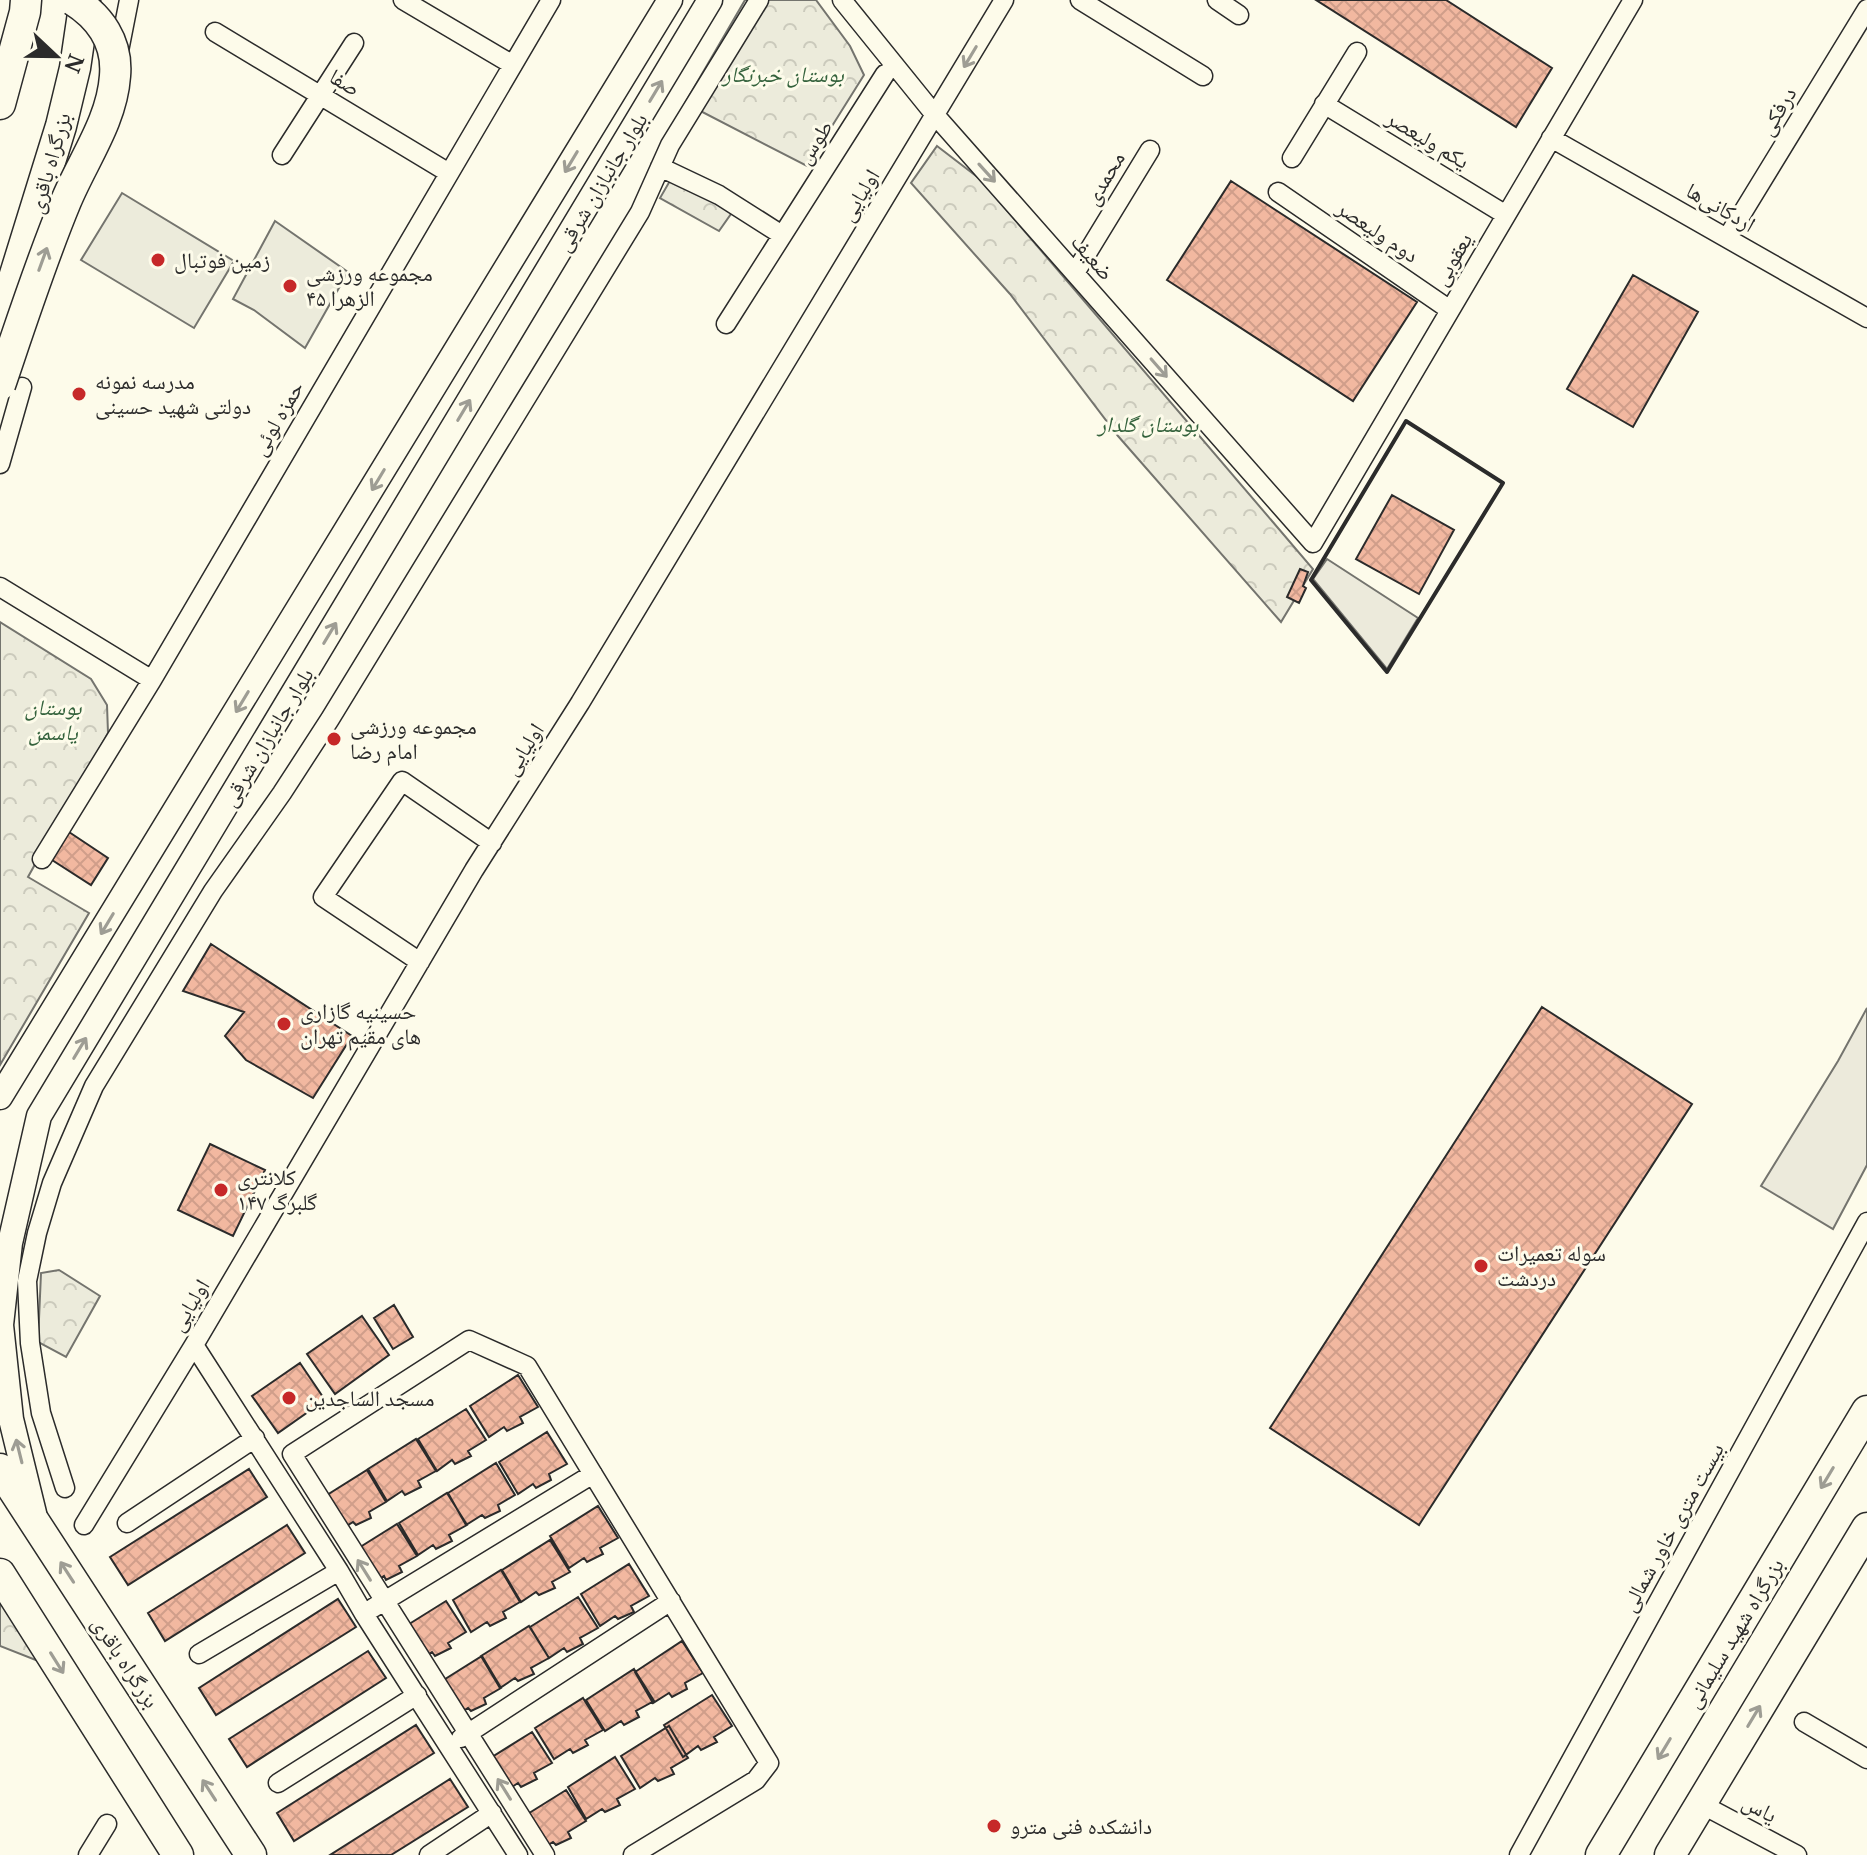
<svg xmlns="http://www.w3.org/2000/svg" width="1867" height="1855" viewBox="0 0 1867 1855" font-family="Georgia,'Noto Naskh Arabic',serif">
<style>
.park{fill:url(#park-crowns);stroke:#74746e;stroke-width:2}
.garden{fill:#ecebdb;stroke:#74746e;stroke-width:2}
.parking{fill:#eceadb;stroke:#74746e;stroke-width:2}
.building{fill:url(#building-cross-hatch);stroke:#2b2b2b;stroke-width:2}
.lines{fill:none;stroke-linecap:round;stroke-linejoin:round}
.minor-casing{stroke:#2b2b2b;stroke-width:21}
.secondary-casing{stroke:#2b2b2b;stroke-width:27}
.trunk-casing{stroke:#2b2b2b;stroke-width:33}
.minor{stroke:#fdfbea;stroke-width:18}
.secondary{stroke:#fdfbea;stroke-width:24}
.trunk{stroke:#fdfbea;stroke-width:30}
.trunk-bridge-casing{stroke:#2b2b2b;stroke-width:33;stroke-linecap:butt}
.trunk-bridge{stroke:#fdfbea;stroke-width:30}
.wall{stroke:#2b2b2b;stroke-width:4}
.oneway{stroke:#9e9d94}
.poi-dot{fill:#c62828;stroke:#fdfbea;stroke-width:3}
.labels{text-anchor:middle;stroke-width:6;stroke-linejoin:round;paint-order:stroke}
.park-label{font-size:22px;font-style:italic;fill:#34623c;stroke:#fdfbea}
.street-label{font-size:22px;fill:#2b2b2b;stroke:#fdfbea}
.poi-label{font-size:22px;fill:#2b2b2b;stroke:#fdfbea;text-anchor:start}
</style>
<defs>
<pattern id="park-crowns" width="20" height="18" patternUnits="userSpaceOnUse" patternTransform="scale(2)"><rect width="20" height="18" fill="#ecebdb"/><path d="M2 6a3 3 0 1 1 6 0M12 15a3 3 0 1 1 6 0" fill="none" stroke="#cbcabc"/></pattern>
<pattern id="building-cross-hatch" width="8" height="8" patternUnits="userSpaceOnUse" patternTransform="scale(2)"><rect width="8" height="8" fill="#f2b8a0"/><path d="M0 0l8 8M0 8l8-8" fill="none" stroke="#d09e8a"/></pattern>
</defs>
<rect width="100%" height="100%" fill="#fdfbea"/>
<path class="park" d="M745,0H816L850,46L864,75L807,166L685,103Z
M937,146L980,179L1313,569L1281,622L1118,436L1010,294L911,183Z
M671,179L733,211L719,231L660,198Z
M0,622L91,679L107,705L108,733L28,877L89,913L0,1065Z
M59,1270L100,1296L66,1357L38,1342L41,1273Z
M0,1596L51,1666L0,1646Z"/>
<path class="garden" d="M122,193L234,261L194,328L81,260Z
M275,221L348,272L305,348L254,310L233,299Z"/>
<path class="parking" d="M1327,559L1418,618L1387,669L1313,579Z
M1867,1008V1165L1833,1229L1761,1186L1838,1061Z"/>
<path class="building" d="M1316,0H1446L1552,68L1516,127Z
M1231,181L1417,302L1353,401L1167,280Z
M1633,275L1698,312L1633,427L1567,389Z
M1392,495L1454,530L1419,594L1356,559Z
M1300,569L1308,572L1303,586L1306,588L1299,603L1287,597Z
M69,832L108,858L91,885L52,860Z
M211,944L352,1036L313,1098L246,1060L225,1036L244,1012L183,991Z
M1542,1007L1692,1104L1419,1525L1270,1428Z
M210,1144L265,1170L233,1236L178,1210Z
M394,1305L413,1337L393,1349L374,1318Z
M362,1316L389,1355L335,1394L307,1354Z
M300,1363L325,1400L278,1433L252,1396Z
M518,1375L538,1407L520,1417L523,1423L507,1431L504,1427L489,1437L470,1406Z
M466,1409L486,1440L468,1451L471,1456L455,1464L452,1460L437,1471L418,1439Z
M547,1432L567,1464L549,1474L551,1480L536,1488L533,1484L518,1494L499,1462Z
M416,1439L436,1471L418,1481L421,1487L405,1495L402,1491L387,1501L368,1469Z
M496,1463L515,1495L498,1505L500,1511L485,1518L482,1515L466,1525L448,1493Z
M249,1469L267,1497L128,1585L110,1557Z
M367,1470L386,1502L369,1512L371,1518L356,1525L353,1522L337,1532L319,1500Z
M447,1493L467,1525L449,1535L452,1541L436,1549L433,1545L418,1555L399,1523Z
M598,1506L618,1538L600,1548L603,1554L587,1562L584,1558L569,1568L550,1536Z
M397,1524L417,1556L399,1566L402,1572L386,1580L384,1576L368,1586L349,1554Z
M287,1525L305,1553L165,1641L148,1613Z
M550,1540L570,1572L552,1582L555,1588L539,1595L536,1592L521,1602L502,1570Z
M629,1564L649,1596L631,1606L634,1612L618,1619L615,1616L600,1626L581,1594Z
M501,1570L520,1602L503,1612L506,1618L490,1626L487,1622L471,1632L453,1600Z
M578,1597L598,1628L580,1638L583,1644L567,1652L564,1648L549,1658L530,1627Z
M338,1599L356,1627L216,1715L199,1688Z
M446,1601L466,1632L448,1643L451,1648L435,1656L432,1652L417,1662L398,1631Z
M529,1626L549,1658L531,1668L534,1674L518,1681L515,1678L500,1688L481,1656Z
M682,1641L703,1673L685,1683L687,1689L672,1697L669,1693L653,1703L635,1672Z
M368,1651L386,1678L247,1767L229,1739Z
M482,1656L501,1688L484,1698L486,1704L471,1711L468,1708L452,1718L434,1686Z
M634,1669L654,1701L636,1711L639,1717L624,1725L621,1721L605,1731L586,1700Z
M712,1695L732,1726L714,1737L717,1742L701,1750L698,1746L683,1757L664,1725Z
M583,1698L603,1730L585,1740L588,1745L573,1753L570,1749L554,1759L535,1728Z
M416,1725L434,1753L294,1841L277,1813Z
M669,1726L688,1758L671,1768L674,1774L658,1781L655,1778L640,1788L621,1756Z
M532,1732L552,1763L534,1773L537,1779L521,1787L518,1783L503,1793L484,1762Z
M615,1757L635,1789L617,1799L620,1805L605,1812L602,1809L586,1819L568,1787Z
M450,1779L468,1807L391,1855H330Z
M566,1790L586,1821L568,1832L571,1838L556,1845L553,1842L537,1852L518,1820Z"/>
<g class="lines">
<g class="minor-casing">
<path id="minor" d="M403,0L513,65
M842,0L935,115L1313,543L1633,0
M1080,0L1203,76
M1217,0L1239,15
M215,32L449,173
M118,56L129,0
M1324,104L1506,215
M1551,138L1867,318
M282,155L354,43
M1292,158L1357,52
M660,167L719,195L782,235
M1278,192L1450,310
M1727,238L1867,9
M1075,273L1150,150
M726,324L885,74
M0,464L22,387
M0,587L152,680
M42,859L152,680L551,0
M420,962L323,897L402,781L492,843
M194,1345L339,1571L364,1614L518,1855
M65,1488L41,1413L30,1343L27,1281L37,1233L52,1183L94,1086L213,891L282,793L330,719L640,212L670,145L759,0
M127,1523L255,1438
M84,1525L194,1345L474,870L580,703L1004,0
M373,1608L593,1474
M199,1654L339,1571
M1804,1722L1867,1759
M461,1738L671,1601
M278,1783L417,1695
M1701,1804L1797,1855
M88,1855L107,1824
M429,1855L492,1813
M545,1855L292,1454L469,1340L527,1366L769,1763L756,1780L633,1855
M1519,1855L1867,1222"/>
</g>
<g class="secondary-casing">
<path id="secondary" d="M0,1097L670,0
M34,1513L11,1419L1,1325L10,1243L39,1116L710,0"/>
</g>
<g class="trunk-casing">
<path id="trunk" d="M0,104L25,12L26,0
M0,323L61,126L75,68L85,0
M0,1469L251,1855
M0,1574L178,1855
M1601,1855L1867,1411
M1670,1855L1867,1528"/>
</g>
<use href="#minor" class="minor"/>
<use href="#secondary" class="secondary"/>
<use href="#trunk" class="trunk"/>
<g class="trunk-bridge-casing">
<path id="trunk-bridge" d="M0,385C21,323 41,261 66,201C83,160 112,121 115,76C118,42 100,17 73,0"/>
</g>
<use href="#trunk-bridge" class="trunk-bridge"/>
<path class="wall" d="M1406,421L1503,483L1387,672L1311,580Z"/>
</g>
<defs><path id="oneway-shaft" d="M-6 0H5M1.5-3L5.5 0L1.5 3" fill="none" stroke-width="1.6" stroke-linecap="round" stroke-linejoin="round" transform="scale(2)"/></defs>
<g class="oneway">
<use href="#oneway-shaft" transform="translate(970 57) rotate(121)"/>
<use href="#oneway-shaft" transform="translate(656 91) rotate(-59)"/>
<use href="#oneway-shaft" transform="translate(571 162) rotate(121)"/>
<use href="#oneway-shaft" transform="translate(987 173) rotate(48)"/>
<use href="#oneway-shaft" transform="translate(43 259) rotate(-70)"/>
<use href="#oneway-shaft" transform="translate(1159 368) rotate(49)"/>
<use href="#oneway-shaft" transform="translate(464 410) rotate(-59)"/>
<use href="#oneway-shaft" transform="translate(378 480) rotate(121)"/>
<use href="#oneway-shaft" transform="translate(330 633) rotate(-59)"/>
<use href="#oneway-shaft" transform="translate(242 702) rotate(121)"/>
<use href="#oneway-shaft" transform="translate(107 924) rotate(121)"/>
<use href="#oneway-shaft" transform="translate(80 1048) rotate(-59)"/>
<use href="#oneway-shaft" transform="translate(19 1451) rotate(-104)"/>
<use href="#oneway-shaft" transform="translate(1827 1478) rotate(121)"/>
<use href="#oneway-shaft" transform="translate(364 1570) rotate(-122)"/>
<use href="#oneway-shaft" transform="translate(67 1572) rotate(-123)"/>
<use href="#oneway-shaft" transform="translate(57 1663) rotate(58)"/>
<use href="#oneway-shaft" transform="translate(1754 1716) rotate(-59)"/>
<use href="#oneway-shaft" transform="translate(1664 1749) rotate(121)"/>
<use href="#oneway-shaft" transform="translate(504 1789) rotate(-122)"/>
<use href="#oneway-shaft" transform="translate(209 1790) rotate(-123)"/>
</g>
<g class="poi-dot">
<circle cx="158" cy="260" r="8"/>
<circle cx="290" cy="286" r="8"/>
<circle cx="79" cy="394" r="8"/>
<circle cx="334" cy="739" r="8"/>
<circle cx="284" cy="1024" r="8"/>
<circle cx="221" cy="1190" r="8"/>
<circle cx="1481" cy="1266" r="8"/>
<circle cx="289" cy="1398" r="8"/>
<circle cx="994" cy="1826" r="8"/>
</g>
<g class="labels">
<g class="park-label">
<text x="783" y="82">بوستان خبرنگار</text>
<text x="1148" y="432">بوستان گلدار</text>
<text x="53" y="715">بوستان<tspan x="53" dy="25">یاسمن</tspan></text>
</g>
<g class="street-label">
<text transform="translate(345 82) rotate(31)" y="8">صفا</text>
<text transform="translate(1777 111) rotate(-59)" y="8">درفکی</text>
<text transform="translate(1428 139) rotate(31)" y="8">یکم ولیعصر</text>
<text transform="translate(814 142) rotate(-57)" y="8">طوس</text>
<text transform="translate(49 163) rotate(-74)" y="8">بزرگراه باقری</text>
<text transform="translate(1104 178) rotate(-59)" y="8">محمدی</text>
<text transform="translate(601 182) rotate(-59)" y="8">بلوار جانبازان شرقی</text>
<text transform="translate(859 195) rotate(-59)" y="8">اولیایی</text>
<text transform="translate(1721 207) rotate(30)" y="8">اردکانی‌ها</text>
<text transform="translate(1378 231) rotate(34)" y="8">دوم ولیعصر</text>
<text transform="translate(1093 257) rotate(49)" y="8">ضعیف</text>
<text transform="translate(1452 259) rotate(-60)" y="8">یعقوبی</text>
<text transform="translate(277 418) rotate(-60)" y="8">حمزه لوئی</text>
<text transform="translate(267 737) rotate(-59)" y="8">بلوار جانبازان شرقی</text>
<text transform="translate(523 749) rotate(-58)" y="8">اولیایی</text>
<text transform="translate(189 1305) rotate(-59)" y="8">اولیایی</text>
<text transform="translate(1672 1527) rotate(-61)" y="8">بیست متری خاور شمالی</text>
<text transform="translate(1734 1633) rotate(-59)" y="8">بزرگراه شهید سلیمانی</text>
<text transform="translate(126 1662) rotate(57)" y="8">بزرگراه باقری</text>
<text transform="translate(1760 1808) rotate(28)" y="8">یاس</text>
</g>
<g class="poi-label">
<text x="174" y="268">زمین فوتبال</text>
<text x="306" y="281">مجموعه ورزشی<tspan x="306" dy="25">الزهرا ۴۵</tspan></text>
<text x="95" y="389">مدرسه نمونه<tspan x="95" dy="25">دولتی شهید حسینی</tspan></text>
<text x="350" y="734">مجموعه ورزشی<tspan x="350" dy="25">امام رضا</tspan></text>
<text x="300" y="1019">حسینیه گازاری<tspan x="300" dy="25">های مقیم تهران</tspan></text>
<text x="237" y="1185">کلانتری<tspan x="237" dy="25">۱۴۷ گلبرگ</tspan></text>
<text x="1497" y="1261">سوله تعمیرات<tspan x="1497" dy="25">دردشت</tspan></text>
<text x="305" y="1406">مسجد الساجدین</text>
<text x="1010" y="1834">دانشکده فنی مترو</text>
</g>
</g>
<g transform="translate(56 56) rotate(112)" stroke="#fdfbea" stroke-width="6" paint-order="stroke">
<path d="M0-6L14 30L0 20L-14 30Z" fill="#2b2b2b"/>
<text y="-12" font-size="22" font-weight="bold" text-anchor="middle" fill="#2b2b2b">N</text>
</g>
</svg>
